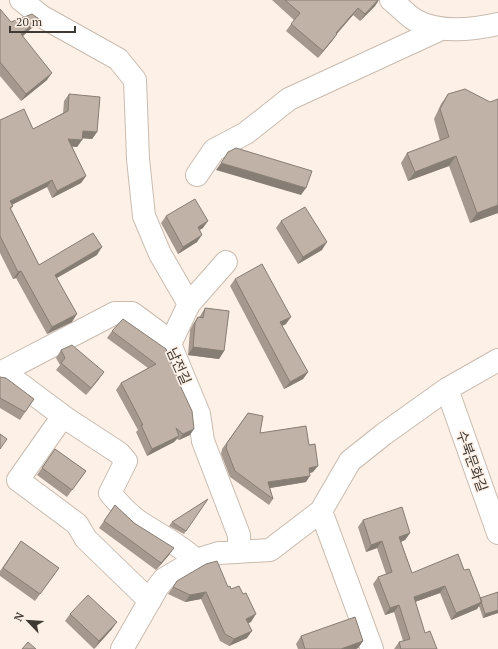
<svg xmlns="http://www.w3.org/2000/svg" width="498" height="649" viewBox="0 0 498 649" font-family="'PT Serif','Noto Sans KR',serif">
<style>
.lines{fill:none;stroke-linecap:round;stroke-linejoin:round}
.minor-casing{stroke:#c9bbaf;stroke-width:24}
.minor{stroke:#fff;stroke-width:22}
.wall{fill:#a5998f}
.shaded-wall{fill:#867d74}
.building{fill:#c0b2a6;stroke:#867d74}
.labels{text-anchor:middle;stroke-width:3.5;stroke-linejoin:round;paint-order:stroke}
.street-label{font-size:14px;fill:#403a35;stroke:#fdf1e7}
</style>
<rect width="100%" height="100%" fill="#fdf1e7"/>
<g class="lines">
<g class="minor-casing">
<path id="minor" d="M21,0L41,16L118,59L135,80L138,159L144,216L160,254L189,304
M391,0C399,6 407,15 415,20C440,34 472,30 498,24
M197,175L214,150L246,133L289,99L441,29
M170,344L189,304L226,262
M4,372L67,419L119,453L126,461L110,493C119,504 129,515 141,523C161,536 179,544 196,560
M0,373L115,313H132L162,335L170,344L199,414L203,441L239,535V552
M447,389L498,533
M63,416L18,480L77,524L86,539L150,601
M321,511L372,649
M122,649L157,588L164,579L196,560L219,553L270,550L321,511L350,461L384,434L447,389L498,360"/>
</g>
<use href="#minor" class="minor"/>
</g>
<path class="wall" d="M272,0H379L375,6L360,21L353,15L337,34L332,41L318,58L286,31L294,20Z
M0,9L11,22L34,26L23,36L47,80L21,101L0,76Z
M69,94L97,132L92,139L82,138V140L77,147L72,146L86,176L81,183L52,198L47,187L12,205L13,206L11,209L39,265L97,255L56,278L72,322L47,334L16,278L13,279L0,253V120L33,129L63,113L64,101Z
M448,94L498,213L470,223L449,166L408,181L401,163L407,153L440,141L434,119L441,104Z
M166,216L203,228L199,230L197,242L178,254L161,223Z
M281,221L322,250L298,264L276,228Z
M235,279L286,324L282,326L308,372L303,379L284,389L230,286Z
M205,308L224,351L219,359L188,355L190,330L193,324L198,317H199L200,316Z
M112,331L179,381L178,382L190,435L179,440L177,439L174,442L147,456L136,432L138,430L116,390L121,383L148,368L107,338Z
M61,350L99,379L86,395L56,370L60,365L56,358Z
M0,377L34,399L20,420L0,408Z
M248,413L260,433L313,472L310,473L306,482L270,488L273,499L269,505L230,477L221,454L222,449Z
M55,449L86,471L67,497L37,475Z
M115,505L169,555L156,570L99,528Z
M363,520L410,533L405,540L401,542L412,573L464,570L480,598L498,613L483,618L479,606L477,609L451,620L440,593L415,602L425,633L437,649H394L399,642L403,641L394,612L385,615L373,584L378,577L386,574L377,548L366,552L358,527Z
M172,522L186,531L184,534L169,526Z
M21,541L59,568L35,601L0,576V571Z
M177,581L228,587L251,622L248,623L247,638L229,646L220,641L201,599L185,602L168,594Z
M70,614L112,629L94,649L65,621Z
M301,636L363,641L358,648L356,649H298L296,644Z"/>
<path class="shaded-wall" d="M379,0L375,6L360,21L365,14Z
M358,8L353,15L331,40L336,33Z
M39,19L34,26L16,42L21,34Z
M337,34L332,41L318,58L323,51Z
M52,73L47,80L21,101L26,94Z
M83,131L97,132L92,139L78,138Z
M68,139L82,140L77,147L63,146Z
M456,156L449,166L408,181L415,172Z
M221,163L306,188L301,195L216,170Z
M86,176L81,183L52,198L57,191Z
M52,180L47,187L5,208L10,201Z
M498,205V213L470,223L477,213Z
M208,221L203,228L193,234L198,227Z
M202,235L197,242L178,254L183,247Z
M327,242L322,250L298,264L303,257Z
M102,247L97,255L50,282L55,275Z
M21,271L16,278L13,279L18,272Z
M77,314L72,322L47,334L52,327Z
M291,317L286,324L275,329L280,322Z
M193,347L224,351L219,359L188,355Z
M104,372L99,379L86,395L91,388Z
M308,372L303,379L284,389L290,382Z
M194,429L190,435L179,440L183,434Z
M179,436L174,442L147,456L152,449Z
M318,466L313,472L304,474L309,468Z
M310,476L306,482L264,489L268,482Z
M410,533L405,540L394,544L399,537Z
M382,541L377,548L366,552L371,545Z
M174,548L169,555L156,570L161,563Z
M445,586L440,593L409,604L414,597Z
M206,592L201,599L185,602L190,595Z
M482,602L477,609L451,620L456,613Z
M399,605L394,612L385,615L390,608Z
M498,610V613L483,618L485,614Z
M256,614L251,622L241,626L246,619Z
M117,622L112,629L94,649L99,641Z
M252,631L247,638L229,646L234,639Z
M363,641L358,648L356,649H341Z"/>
<path class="building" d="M285,0H378L365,14L358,8L336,33L337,34L323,51L291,24L300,13Z
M0,9L11,22L32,14L39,19L21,34L52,73L26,94L0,62Z
M465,89L490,102L498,99V205L477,213L456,156L415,172L407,153L449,137L440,109L448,94Z
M69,94L100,97L97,132L83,131L82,140L68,139L86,176L57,191L52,180L10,201L13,206L10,208L39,265L93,233L102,247L55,275L77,314L52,327L21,271L18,272L0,236V120L24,109L33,129L68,111Z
M236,148L312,171L306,188L221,163L228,152Z
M195,199L208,221L198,227L202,235L183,247L166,216Z
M305,207L327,242L303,257L281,221Z
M262,264L291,317L280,322L308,372L290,382L235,279Z
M205,308L229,311L224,351L193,347L195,323L198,317L203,318Z
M123,319L166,349L179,381L177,379L192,411L194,429L183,434L176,428L179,436L152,449L141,425H143L121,383L156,364L112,331Z
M72,345L104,372L91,388L61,363L65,358L61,350Z
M0,377L6,378L34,399L25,412L0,398Z
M248,413L263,416L260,433L306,426L309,445L315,444L318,466L309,468L310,476L268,482L273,499L235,471L226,448L227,443Z
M0,434L7,439L0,449Z
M55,449L86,471L72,490L42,468Z
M208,499L186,531L172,522Z
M115,505L134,523L174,548L161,563L104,521Z
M402,507L410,533L399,537L412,573L458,554L464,570L469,569L482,602L456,613L445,586L414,597L425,633L430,631L437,649H401L399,642L410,639L399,605L390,608L378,577L392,572L382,541L371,545L363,520Z
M21,541L59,568L40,594L3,568Z
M217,561L228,587L230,586L231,589L239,586L243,594L246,593L256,614L246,619L252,631L234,639L225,634L206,592L190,595L173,587L177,581L206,564Z
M498,592V610L485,614L480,598Z
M88,595L117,622L99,641L70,614Z
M355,617L363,641L341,649H305L301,636Z
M28,642L36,649H22Z"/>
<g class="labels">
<g class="street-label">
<text transform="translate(179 366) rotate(66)" y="5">남전길</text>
<text transform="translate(472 461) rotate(70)" y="5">수북문화길</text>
</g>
</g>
<g transform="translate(28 621) rotate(295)" stroke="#fdf1e7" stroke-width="3" paint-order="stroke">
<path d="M0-3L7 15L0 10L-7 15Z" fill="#403a35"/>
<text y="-6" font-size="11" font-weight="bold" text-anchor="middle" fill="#403a35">N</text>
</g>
<path d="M10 26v6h65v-6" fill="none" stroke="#403a35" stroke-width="2"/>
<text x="16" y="26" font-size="12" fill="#403a35" stroke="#fdf1e7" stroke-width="3" paint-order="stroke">20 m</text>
</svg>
